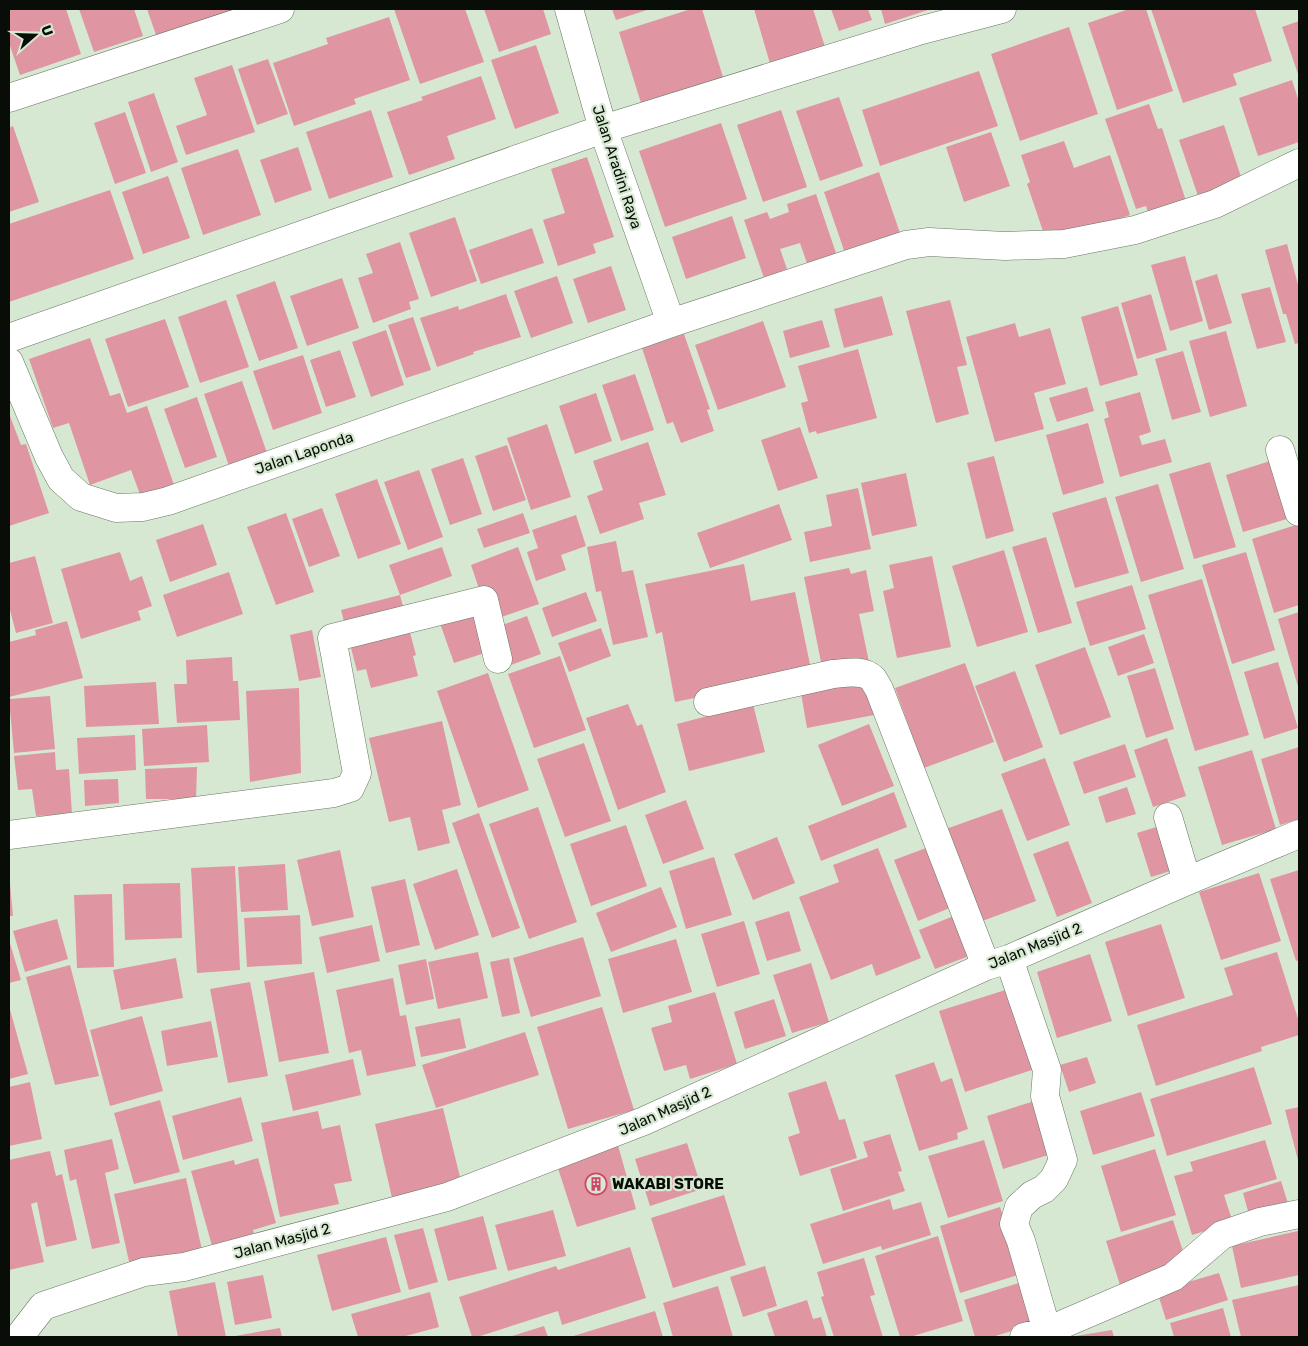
<svg xmlns="http://www.w3.org/2000/svg" width="1308" height="1346" viewBox="0 0 1308 1346" font-family="Rubik,sans-serif">
<style>
.building{fill:#e095a2}
.lines{fill:none;stroke-linecap:round;stroke-linejoin:round}
.minor-casing{stroke:#687763;stroke-width:29}
.minor{stroke:#fff;stroke-width:28}
.labels{text-anchor:middle;stroke-width:4.5;stroke-linejoin:round;paint-order:stroke}
.street-label{font-size:15px;fill:#080e07;stroke:#d7e8d2}
.poi-label{font-size:15px;font-weight:bold;fill:#080e07;stroke:#d7e8d2;text-anchor:start}
</style>
<rect width="100%" height="100%" fill="#d7e8d2"/>
<path class="building" d="M9,9H66L81,54L20,75L9,43Z
M79,9H134L143,36L94,52Z
M147,9H237L157,38Z
M394,9H465L484,62L420,84Z
M484,9H543L551,34L499,52Z
M612,9H650L616,20Z
M691,9H702L723,77L641,103L619,32Z
M754,9H813L826,50L771,67Z
M831,9H868L872,20L839,31Z
M881,9H931L885,24Z
M1129,9H1146L1173,91L1117,110L1088,23Z
M1151,9H1210L1211,10L1214,9H1255L1272,61L1233,74L1237,85L1183,103Z
M389,17L410,80L354,99L356,104L294,126L273,63L328,44L326,38Z
M1299,21V77L1282,27Z
M1069,27L1098,114L1020,141L991,54Z
M536,45L559,113L515,129L491,60Z
M268,59L288,114L257,125L238,69Z
M232,65L255,132L186,155L176,126L207,115L194,78Z
M979,71L998,126L880,166L862,110Z
M481,76L496,119L447,136L455,159L409,175L387,112L423,100L421,97Z
M1292,80L1299,102V142L1258,156L1239,98Z
M154,93L178,162L151,172L128,102Z
M839,97L863,166L820,181L796,111Z
M1149,104L1158,129L1162,128L1189,210L1151,223L1146,206L1136,209L1105,119Z
M371,110L393,177L329,199L306,132Z
M781,110L807,187L763,202L737,125Z
M125,112L146,173L115,184L94,123Z
M721,123L747,199L665,227L639,151Z
M1224,125L1243,183L1199,199L1179,140Z
M13,126L39,202L9,212V128Z
M991,132L1010,186L964,202L946,147Z
M1064,141L1074,168L1110,155L1130,215L1047,243L1027,184L1030,182L1021,155Z
M298,147L312,190L275,203L260,160Z
M238,149L261,215L203,235L181,168Z
M587,157L614,237L593,244L596,253L558,266L543,220L565,213L551,169Z
M879,172L900,233L876,241L847,259L824,192Z
M168,176L190,238L143,254L122,192Z
M110,190L134,259L9,302V224Z
M816,194L838,259L809,269L800,243L780,249L787,269L764,278L744,220L767,212L770,219L789,212L787,204Z
M732,216L746,258L686,279L672,237Z
M455,217L477,281L431,297L409,233Z
M532,228L544,263L481,284L469,250Z
M400,242L419,299L409,302L411,309L373,323L358,278L373,273L366,254Z
M1287,244L1299,288V343L1295,344L1286,314H1283L1265,250Z
M1185,256L1203,321L1170,331L1151,265Z
M611,266L626,310L588,323L573,279Z
M1217,274L1232,323L1209,330L1195,281Z
M557,276L573,323L531,338L514,291Z
M342,278L359,328L307,346L290,296Z
M275,281L298,348L259,361L236,295Z
M1270,287L1286,342L1257,349L1241,294Z
M506,294L521,337L473,352L474,354L437,367L420,318L458,306L459,310Z
M1151,294L1167,350L1137,359L1121,303Z
M882,296L893,335L844,348L834,309Z
M226,300L249,367L200,383L178,317Z
M950,300L967,365L957,367L969,414L936,423L906,311Z
M1118,306L1138,375L1100,386L1081,317Z
M413,317L431,370L406,378L388,325Z
M165,319L189,387L128,407L105,339Z
M822,320L830,347L790,358L783,331Z
M763,321L786,387L718,410L695,345Z
M1015,323L1019,337L1050,328L1066,384L1034,393L1044,429L995,442L966,337Z
M386,330L404,385L371,397L352,342Z
M1226,331L1247,406L1210,417L1189,341Z
M684,334L710,409L707,410L714,431L681,443L673,422L667,424L642,348Z
M90,338L110,396L120,393L127,413L147,406L174,485L141,497L131,470L90,485L69,423L53,428L29,359Z
M858,349L877,418L817,434L816,431L809,433L801,403L808,401L798,366Z
M340,350L356,397L326,407L310,360Z
M1183,351L1201,412L1172,420L1155,359Z
M303,355L322,413L273,430L253,371Z
M635,374L654,430L621,441L602,385Z
M242,381L267,453L229,466L204,394Z
M1087,387L1094,411L1057,422L1049,398Z
M1140,392L1151,432L1139,436L1142,445L1165,439L1172,462L1120,477L1104,419L1109,417L1105,402Z
M596,393L612,441L575,454L559,406Z
M197,397L217,457L185,468L164,409Z
M9,416H10L21,445L26,444L49,513L9,526Z
M1088,423L1104,483L1063,495L1046,435Z
M547,424L571,497L531,510L507,438Z
M800,427L818,478L778,491L761,440Z
M648,442L666,495L639,503L644,519L600,534L587,496L603,490L593,461Z
M507,445L526,500L493,511L475,456Z
M994,456L1014,531L986,539L967,463Z
M463,458L482,514L450,525L431,469Z
M1270,461L1287,519L1243,532L1226,475Z
M1210,462L1236,547L1194,559L1169,474Z
M419,470L443,537L408,550L384,482Z
M906,473L917,526L872,536L861,483Z
M377,479L401,544L358,559L335,494Z
M1158,484L1184,569L1141,582L1115,497Z
M858,488L871,549L810,562L804,532L832,526L826,495Z
M1106,497L1129,573L1075,588L1052,513Z
M779,504L792,540L710,568L697,533Z
M322,508L340,556L309,567L292,519Z
M286,513L314,592L276,605L247,527Z
M523,513L530,533L484,548L477,529Z
M576,515L586,546L561,555L566,570L536,581L527,552L538,548L532,530Z
M203,524L217,565L170,582L156,540Z
M1299,524V605L1274,613L1252,539Z
M1046,537L1072,623L1038,633L1012,547Z
M616,541L622,572L633,570L648,637L613,645L601,591L596,592L587,547Z
M442,547L452,576L400,595L389,565Z
M518,547L539,604L490,621L471,565Z
M1004,550L1028,632L977,647L952,566Z
M120,552L130,581L142,576L152,606L138,611L141,620L81,639L61,569Z
M1246,552L1275,650L1232,664L1202,565Z
M35,556L53,623L16,633L9,606V563Z
M932,556L951,647L897,658L883,591L894,588L889,565Z
M744,564L751,601L795,592L812,674L675,702L662,632L656,634L645,584Z
M849,568L851,574L866,570L874,611L859,614L869,662L823,672L804,577Z
M229,572L243,614L177,637L163,595Z
M1202,579L1249,735L1195,751L1148,595Z
M1132,585L1146,629L1090,646L1076,602Z
M586,592L597,621L552,637L542,608Z
M400,595L416,655L413,656L418,676L371,688L366,669L357,671L341,610Z
M469,600L488,652L454,663L436,612Z
M1299,612V690L1278,619Z
M527,616L541,654L505,667L492,629Z
M67,621L83,678L9,697V642L36,635L35,630Z
M601,628L611,656L569,672L558,643Z
M312,630L321,677L299,681L290,635Z
M1144,634L1154,663L1118,676L1108,647Z
M1085,647L1111,717L1060,735L1035,665Z
M560,656L586,730L534,748L508,674Z
M232,657L233,681H238L240,720L177,723L174,684H187L186,660Z
M1278,662L1298,728L1264,739L1244,672Z
M965,663L994,742L924,768L895,688Z
M1155,668L1174,729L1146,738L1127,676Z
M1015,671L1043,747L1004,762L975,686Z
M488,673L529,790L478,808L437,691Z
M868,680L874,715L807,728L801,693Z
M156,682L159,724L86,727L84,686Z
M299,688L301,773L250,782L246,691Z
M50,696L55,749L14,753L9,699Z
M628,704L637,726L642,724L666,792L618,810L586,718Z
M753,704L765,752L689,771L677,724Z
M442,721L461,805L442,810L450,843L418,851L410,817L389,822L369,738Z
M869,724L894,786L842,806L818,745Z
M207,725L209,762L144,766L142,729Z
M135,735L136,770L79,774L77,738Z
M1167,738L1186,796L1153,807L1134,750Z
M584,743L611,821L565,837L537,759Z
M1125,744L1136,777L1084,794L1073,762Z
M1299,747V819L1280,825L1261,759Z
M1252,750L1276,829L1222,845L1198,767Z
M55,752L56,770L69,769L72,814L36,816L32,789L18,790L14,756Z
M1045,758L1070,825L1027,841L1001,774Z
M197,767L196,799H146L145,769Z
M118,779L119,803L85,806L84,780Z
M1127,787L1136,814L1106,823L1098,797Z
M894,792L907,827L821,861L808,826Z
M686,800L704,849L663,864L645,815Z
M538,807L577,922L529,939L489,824Z
M1002,809L1036,901L977,923L943,830Z
M479,813L520,928L492,938L452,823Z
M626,825L647,886L591,906L570,844Z
M1163,825L1177,869L1151,877L1137,833Z
M777,837L795,883L753,900L734,854Z
M1068,841L1092,903L1057,917L1033,854Z
M934,845L957,905L918,921L894,860Z
M878,848L921,958L876,976L872,964L831,980L799,897L839,882L833,865Z
M340,850L354,917L312,926L297,860Z
M714,857L732,915L686,929L669,871Z
M285,864L288,910L241,912L238,867Z
M235,866L240,970L197,973L191,868Z
M457,869L479,935L435,950L413,884Z
M1299,870V960L1296,961L1270,879Z
M1259,873L1281,941L1221,960L1199,892Z
M405,879L420,945L386,953L371,887Z
M180,883L182,938L125,940L123,884Z
M10,884L13,916H9V885Z
M661,887L677,927L611,952L596,913Z
M112,894L114,967L77,968L74,895Z
M789,911L801,951L767,961L755,922Z
M961,913L977,953L935,969L919,930Z
M300,915L302,964L247,967L244,918Z
M57,919L68,959L25,972L13,931Z
M744,921L760,974L717,987L701,934Z
M1161,924L1185,998L1128,1016L1105,942Z
M372,925L380,961L327,973L319,937Z
M583,937L601,996L531,1017L513,958Z
M676,939L692,992L623,1013L608,959Z
M9,940L21,980L9,983Z
M478,952L488,998L438,1009L428,962Z
M1277,952L1299,1022V1035L1261,1047L1262,1051L1156,1086L1137,1025L1233,995L1224,968Z
M1090,954L1112,1021L1057,1038L1037,972Z
M176,958L183,998L121,1010L113,970Z
M509,958L520,1013L502,1017L490,962Z
M426,959L434,999L406,1005L398,965Z
M811,963L829,1022L792,1033L773,975Z
M70,965L99,1076L55,1085L26,977Z
M314,972L329,1053L279,1062L264,981Z
M393,978L400,1016L406,1015L416,1066L367,1076L361,1050L349,1053L336,990Z
M250,982L268,1076L228,1083L210,989Z
M1015,987L1041,1067L965,1092L939,1011Z
M715,992L737,1064L690,1079L686,1065L664,1071L651,1028L672,1022L668,1006Z
M774,999L786,1036L745,1049L734,1012Z
M9,1006L28,1074L9,1079Z
M602,1007L634,1110L568,1129L537,1027Z
M142,1016L163,1091L110,1106L90,1030Z
M460,1018L466,1048L421,1057L415,1027Z
M211,1021L218,1057L167,1066L161,1031Z
M525,1032L539,1075L436,1108L422,1065Z
M1087,1057L1096,1083L1069,1092L1060,1065Z
M353,1059L361,1095L293,1111L285,1075Z
M934,1062L941,1082L952,1078L968,1129L957,1133L958,1139L919,1151L895,1075Z
M1254,1067L1272,1124L1167,1156L1150,1099Z
M826,1081L839,1120L845,1119L857,1158L800,1176L788,1137L800,1133L788,1093Z
M30,1082L42,1139L9,1146V1087Z
M1141,1092L1155,1136L1093,1155L1080,1111Z
M241,1097L253,1141L183,1160L172,1116Z
M1041,1099L1058,1152L1003,1169L987,1116Z
M160,1100L180,1172L134,1184L114,1113Z
M1299,1107V1164L1285,1110Z
M443,1108L462,1185L393,1202L375,1124Z
M318,1111L322,1129L340,1125L352,1181L334,1184L339,1204L280,1217L261,1123Z
M890,1134L902,1171L898,1172L905,1191L843,1211L830,1169L868,1157L863,1142Z
M615,1135L636,1209L577,1227L555,1159Z
M112,1139L119,1169L105,1173L120,1243L92,1249L76,1179L70,1181L64,1150Z
M984,1140L1003,1201L948,1218L928,1156Z
M1265,1140L1277,1179L1224,1195L1233,1223L1192,1235L1174,1176L1193,1171L1190,1162Z
M687,1143L702,1189L650,1206L635,1159Z
M1155,1149L1176,1215L1121,1232L1101,1166Z
M50,1151L56,1176L62,1174L77,1240L46,1247L37,1202L31,1204L44,1262L9,1270V1160Z
M258,1158L276,1223L253,1230L256,1241L214,1253L191,1171L234,1160L235,1165Z
M186,1178L202,1250L130,1266L114,1194Z
M1281,1181L1290,1210L1251,1222L1243,1193Z
M724,1195L746,1265L673,1288L651,1218Z
M890,1199L893,1210L921,1202L931,1235L882,1250L881,1246L823,1264L810,1224Z
M1000,1207L1021,1274L960,1293L940,1226Z
M553,1210L566,1256L508,1271L495,1225Z
M483,1216L497,1269L448,1281L434,1229Z
M1173,1220L1187,1264L1120,1285L1106,1241Z
M423,1228L438,1282L409,1290L394,1235Z
M1298,1231L1299,1238V1275L1241,1288L1232,1246Z
M938,1236L963,1321L910,1337H900L875,1256Z
M386,1237L401,1292L332,1311L317,1255Z
M630,1247L646,1298L562,1325L558,1311L477,1337H472L459,1297L556,1266L558,1270Z
M864,1258L875,1295L870,1296L883,1337H834L821,1297L824,1296L817,1272Z
M765,1266L777,1306L743,1317L730,1277Z
M1219,1273L1228,1300L1166,1320L1157,1291Z
M263,1275L272,1318L235,1325L227,1282Z
M1025,1281L1038,1323L992,1337H975L964,1300Z
M215,1282L226,1337H178L169,1291Z
M1299,1285V1337H1241L1232,1300Z
M718,1286L733,1337H673L663,1303Z
M430,1292L439,1327L402,1337H358L351,1314Z
M807,1300L813,1319L821,1317L827,1337H775L767,1313Z
M1223,1308L1231,1337H1174L1170,1323Z
M655,1311L663,1337H570Z
M544,1326L548,1337H509Z
M280,1328L282,1337H235V1336Z
M1112,1330L1114,1337H1076V1336Z"/>
<g class="lines">
<g class="minor-casing">
<path id="minor" d="M569,9L603,129L671,323
M9,98L280,9
M9,338L603,129L922,30L1002,9
M9,362L49,457L61,479L81,497L116,508L143,507L168,501L671,323L906,245L929,242L1005,246L1064,244L1135,230L1215,204L1299,163
M1280,450L1299,512
M708,702L833,674C846,673 863,669 873,679C875,682 877,686 879,689L986,966
M1168,817L1187,881
M9,835L334,793L350,788L357,773L332,638L484,600L498,659
M1009,959L1047,1070L1045,1096L1063,1160L1054,1179L1044,1189L1032,1195L1019,1207L1014,1224L1021,1241L1047,1331
M19,1337L43,1306L144,1272L184,1267L447,1197L644,1121L986,966L1009,959L1187,881L1299,834
M1024,1337L1047,1331L1173,1277L1222,1235L1260,1222L1299,1214"/>
</g>
<use href="#minor" class="minor"/>
</g>
<defs>
<g id="building-ring" transform="scale(1.125)"><circle r="9.5" fill="#d7e8d2" stroke="#d3446a" stroke-width="1.5"/><path d="M-4-6H4V6H1V3H-1V6H-4ZM-2.5-4.3h1.7v1.8h-1.7ZM.8-4.3h1.7v1.8H.8ZM-2.5-1h1.7V.8h-1.7ZM.8-1h1.7V.8H.8Z" fill="#d3446a"/></g>
</defs>
<g fill-rule="evenodd">
<use href="#building-ring" x="596" y="1184"/>
</g>
<g class="labels">
<g class="street-label">
<text transform="translate(617 167) rotate(72)" y="5">Jalan Aradini Raya</text>
<text transform="translate(304 453) rotate(-19)" y="5">Jalan Laponda</text>
<text transform="translate(1035 946) rotate(-22)" y="5">Jalan Masjid 2</text>
<text transform="translate(665 1111) rotate(-24)" y="5">Jalan Masjid 2</text>
<text transform="translate(282 1241) rotate(-15)" y="5">Jalan Masjid 2</text>
</g>
<g class="poi-label">
<text x="612" y="1189">WAKABI STORE</text>
</g>
</g>
<rect width="1308" height="1346" fill="none" stroke="#080e07" stroke-width="20"/>
<g transform="translate(35 35) rotate(70)" stroke="#d7e8d2" stroke-width="4" paint-order="stroke">
<path d="M0-4L9 19L0 12L-9 19Z" fill="#080e07"/>
<text y="-8" font-size="14" font-weight="bold" text-anchor="middle" fill="#080e07">U</text>
</g>
</svg>
